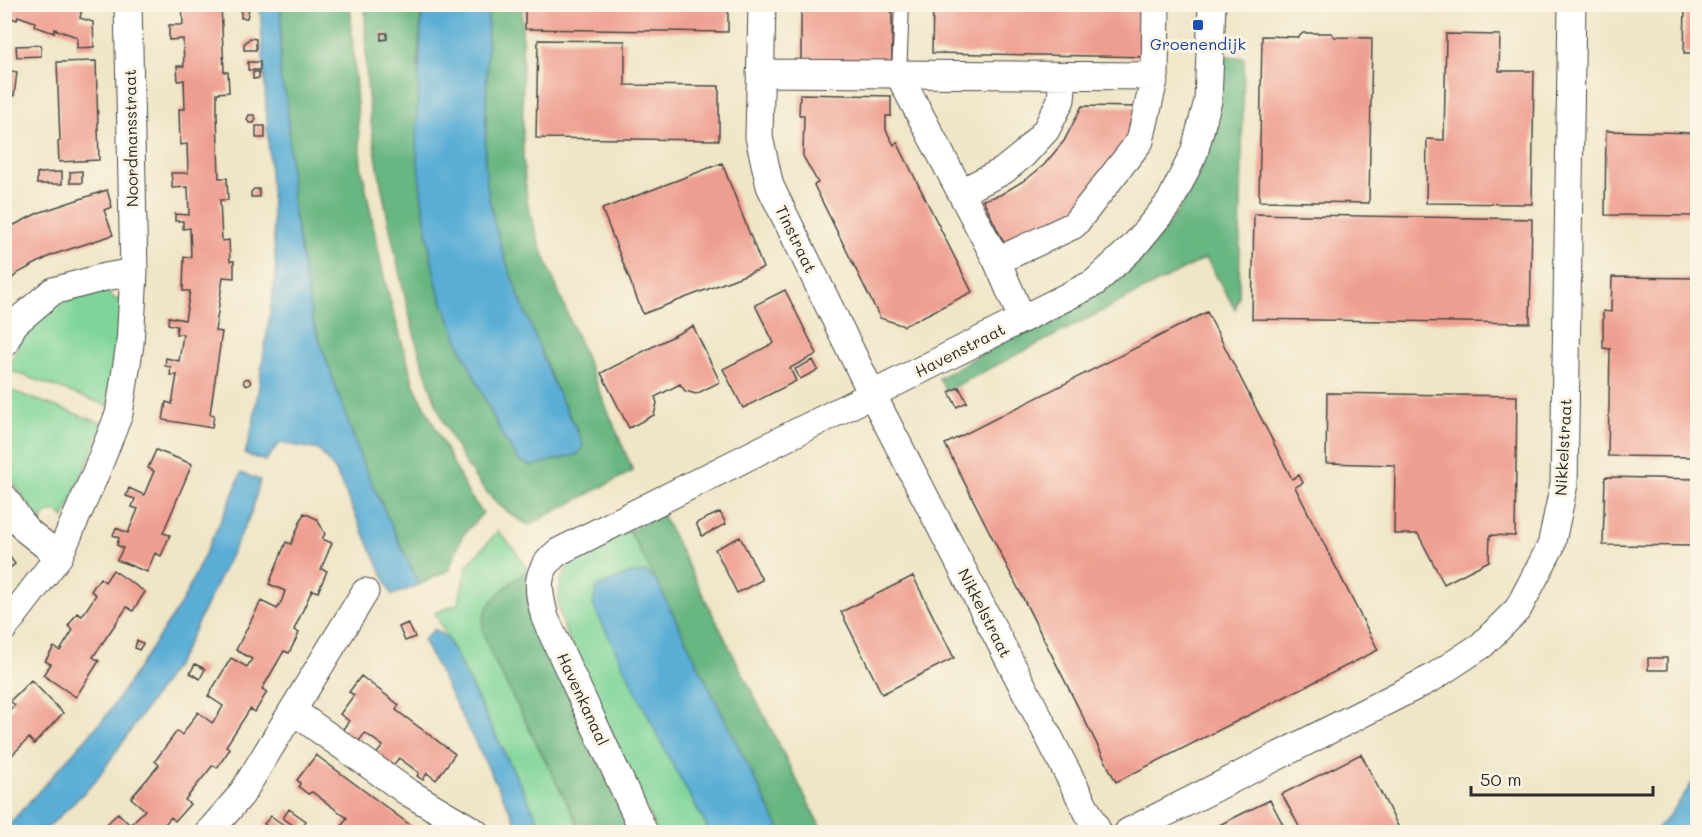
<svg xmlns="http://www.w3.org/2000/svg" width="1702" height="837" viewBox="0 0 1702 837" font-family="Mali,sans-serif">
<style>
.green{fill:#7fd599;stroke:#558062;stroke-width:1.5}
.forest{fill:#67b681;stroke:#497056;stroke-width:1.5}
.water{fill:#5aaed6;stroke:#426c80;stroke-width:1.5}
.building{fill:#ee9e90}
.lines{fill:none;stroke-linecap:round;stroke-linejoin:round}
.service-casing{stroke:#484743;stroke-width:16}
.minor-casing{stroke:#484743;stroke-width:29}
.service{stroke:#fff;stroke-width:14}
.minor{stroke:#fff;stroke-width:27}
.transit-dot{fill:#1a4fb4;stroke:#fcf5e5;stroke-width:2}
.labels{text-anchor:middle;stroke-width:6;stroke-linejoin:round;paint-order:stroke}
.transit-label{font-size:16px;fill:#164399;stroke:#fcf5e5}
.street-label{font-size:16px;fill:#2b2b2b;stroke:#fcf5e5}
</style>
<rect width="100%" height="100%" fill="#fcf5e5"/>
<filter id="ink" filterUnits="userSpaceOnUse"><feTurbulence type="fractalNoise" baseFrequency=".0167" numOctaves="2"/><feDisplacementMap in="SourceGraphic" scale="12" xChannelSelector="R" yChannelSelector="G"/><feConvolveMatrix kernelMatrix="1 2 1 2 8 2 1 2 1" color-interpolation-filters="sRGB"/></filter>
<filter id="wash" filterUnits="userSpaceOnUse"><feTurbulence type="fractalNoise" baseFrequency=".008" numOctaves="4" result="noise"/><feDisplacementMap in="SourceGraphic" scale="24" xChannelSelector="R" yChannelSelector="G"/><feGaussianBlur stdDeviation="1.35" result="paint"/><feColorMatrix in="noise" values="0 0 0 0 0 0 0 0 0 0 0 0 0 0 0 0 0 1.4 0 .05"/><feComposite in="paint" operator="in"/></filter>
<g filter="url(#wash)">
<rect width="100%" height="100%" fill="#efe6c8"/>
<path class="green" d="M107,290L114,299L121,300L126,298L109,404L106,405L11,371L9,368L21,336L53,304Z
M4,388L104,424L64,518L58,512C49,510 43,514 41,523L5,470Z
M629,530L657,582L646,572L629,574L597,588L668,756L710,832H657L564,628L558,605L561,580L570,563L589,550Z
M498,531L514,549L528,570C510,584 480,602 483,629C484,638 489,647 492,656L582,832H544L435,613L458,604L467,566Z"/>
<path class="forest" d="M281,5H350L361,165L385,282L414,385L469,495L483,513L462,536L449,570L419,585L362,462L312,319L292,201L287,99L280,79Z
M365,5H422L418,63L422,199L432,262L438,290L462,350L504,439L519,461L578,431L559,396L517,293L494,227L486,188L485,162L488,5H522L523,157L527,201L539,243L569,318L633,471L529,525C443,483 414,338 395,252C383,196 371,139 367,82C365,56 366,30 365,5Z
M1225,56L1244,58L1239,296L1235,309L1206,258L946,391L939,378C976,357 1013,337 1051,317C1077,303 1107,290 1129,271C1141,260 1152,246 1162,233C1206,175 1218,127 1225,56Z
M662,514L823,832H781C730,732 683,630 629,530Z
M528,570V608L534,617L630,832H582L492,656C489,647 484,638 483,629C480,602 510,584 528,570Z"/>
<path class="water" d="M260,5H281L280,79L287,99L292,201L312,319L362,462L419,585L392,595L335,470L319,450L280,443L265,461L245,454L253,425L276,273Z
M422,5H488L485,162C488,220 509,273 531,326C540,349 548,372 559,395C566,412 577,427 583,445L578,454L532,466L519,461L504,439L462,350L438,290L432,262L422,199L416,146Z
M241,473L260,480L252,511L180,659L95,782L43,832H5V829L107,715L182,602L230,501Z
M646,572L657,582L781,832H710L668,756L593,605L597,587L629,574Z
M435,629L447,638L544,832H521L423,640Z
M1697,776V832H1653L1670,815Z"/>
<g id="blocks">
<path class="building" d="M4,4H83L80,18L93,22L94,47L77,48V37L55,29L54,33L34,26L35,22L18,16L17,20L4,15Z
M182,4H221L224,72H228L229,92L217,93V113L219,178H227L228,200H220L222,241L229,240L230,261H234V278L223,277L218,312L215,331L222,332L210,414L214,415L212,428L163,420L166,402L172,404L177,375H170L171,367L165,366L166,358L179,361L183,334H176L177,326L168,324L169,317L185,320L190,291H183L184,257L191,258L190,228L183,229V221H175V214L189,215L188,187L172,188V181L171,173H188L187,144L180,145L179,109H185L184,80L178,81L177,66H184L183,39L169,40V25H183Z
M525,4H728V32L525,29Z
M801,4H892V62L801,61Z
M933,4H1153L1152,57L932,53Z
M1685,4H1698V53H1684Z
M249,9L247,18H241V10Z
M381,33H387V39L381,40Z
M1303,33H1331L1335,37L1372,38L1369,203L1259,201L1262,36L1298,37Z
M1446,34L1500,35L1499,71H1534L1532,204L1426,203L1427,139L1444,140Z
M250,38L256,39V50H244V44Z
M538,40L625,41V85L719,86V140L536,138Z
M41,45V56L17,57L16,46Z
M96,61L99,160L59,162L58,141H60L57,62Z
M248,62H260V70H248Z
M6,70L17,72L14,96L4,95Z
M253,72H259V78L253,79Z
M800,94L891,96V116H886V130L894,145L897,142L972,292L904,326L880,318L814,185L818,183L803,156L804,115H799Z
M1082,106L1139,107L1133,128L1088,200L1008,251L983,200L1000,195L1028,178L1044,165L1064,141Z
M4,110L12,111L9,135H4Z
M249,115H254L256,119L254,123H249L247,119Z
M256,126H265V138H256Z
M1606,131L1698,133V216L1605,215Z
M4,143H8L7,155H4Z
M722,163L763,268L643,314L602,209Z
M82,171V183H70V172Z
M62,172V184H37V173Z
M5,179H6L10,189L5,191Z
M254,189H259V197H251V192Z
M107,190L112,207L104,210L113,235L52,255L18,273L4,286V230L38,213Z
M1254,214L1532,219L1530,323L1252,319Z
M1612,277L1698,278V457L1608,456L1610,349L1603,348V311L1611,312Z
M785,290L817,354L790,368L796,381L743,408L723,369L774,343L755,305Z
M1207,312L1292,479L1299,475L1303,483L1295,487L1378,650L1116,782L945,444Z
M693,326L720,382L696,394L685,391L680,384L655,397L657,403L654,415L629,428L601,373Z
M813,360L818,370L800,379L795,369Z
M243.5 382a3.5 3.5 0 1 1 7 0a3.5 3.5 0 1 1-7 0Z
M959,387L967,402L957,407L949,392Z
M1327,393L1517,396L1515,536L1490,535L1489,561L1444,584L1418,534H1394L1395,465L1326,463Z
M156,450L192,464L163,533L170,535L161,556L155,553L147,572L117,560L123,548L117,545L119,538L113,535L116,528L128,533L138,509L132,507L135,499L126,496L129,488L144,495L154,471L148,468Z
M1605,477L1698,479V546L1603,545Z
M720,512L726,524L702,536L696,523Z
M304,513L317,519L325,534L322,539L332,543L321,569L327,571L318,592L312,590L294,630L299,633L289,653L284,651L262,689L267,692L255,712L250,709L226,746L230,749L217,768L213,765L185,800L190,804L175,821L171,817L158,832H99L118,813L130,825L145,810L131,798L159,765L155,761L177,731L182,735L198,712L212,723L218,715L223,706L208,696L231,658L247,667L252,659L236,650L261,601L277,609L282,600L285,591L269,584L286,542L291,544Z
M740,537L762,580L737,593L715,549Z
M4,549L15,564L4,572Z
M113,570L145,592L133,611L127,607L116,623L93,657L99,661L76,697L43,675L51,664L45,661L54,647L60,651L73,630L68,626L77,613L82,616L96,595L91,591L95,585L100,578L105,582Z
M913,576L954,658L882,694L841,612Z
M408,623L415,637L405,641L399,627Z
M137,640L143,644L139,650L135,648Z
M1648,658H1667V670H1648Z
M195,664L205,669L200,679L190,673Z
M361,676L399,705L396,710L455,754L436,780L427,773L423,780L417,776L419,773L399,758L389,770L373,758L383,746L365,733L356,745L340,733L349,721L340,714L354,695L349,692Z
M31,680L63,713L34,744L29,738L4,763V716L15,705L10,701Z
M1361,754L1401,832H1302L1282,794Z
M316,755L417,830L415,832H367L364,830L363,832H348L341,827L347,818L312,792L308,794L299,787L300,783L297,780Z
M1270,800L1287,832H1205Z
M289,809L306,821L300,830L283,818Z
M271,816L288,828L293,832H275L264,824Z"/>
</g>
</g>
<g filter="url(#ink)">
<use href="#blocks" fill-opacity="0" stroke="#484743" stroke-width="1.5"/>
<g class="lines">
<g class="service-casing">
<path id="service" d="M899,75L902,4"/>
</g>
<g class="minor-casing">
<path id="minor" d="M762,4L759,137L770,186L872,394L1098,832
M760,73L1155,76L1156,4
M899,75L997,261L1022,319
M961,192L1003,171L1024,154L1046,130L1061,100L1063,76
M997,261L1074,225L1140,141L1155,76
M4,344L14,324L53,291L105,277L134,272
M4,497L26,530L59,556
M4,628L59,556L94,477L119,414L130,344L134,272L128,4
M293,711L406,791L475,832
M209,832L241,795L365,592
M644,832L545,618C538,590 533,572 558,552L1094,283L1134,246L1170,202L1194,153L1208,101L1212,4
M1128,832L1432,678L1482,645L1518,609L1551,546L1564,484L1572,4"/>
</g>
<use href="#service" class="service"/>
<use href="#minor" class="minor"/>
</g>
</g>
<rect class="transit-dot" x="1192" y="19" width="12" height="12" rx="3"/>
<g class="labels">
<g class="transit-label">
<text x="1198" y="50">Groenendijk</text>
</g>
<g class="street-label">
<text transform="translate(131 138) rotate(-91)" y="6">Noordmansstraat</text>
<text transform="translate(796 239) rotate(64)" y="6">Tinstraat</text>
<text transform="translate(960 350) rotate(-27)" y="6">Havenstraat</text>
<text transform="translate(1563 447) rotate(-87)" y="6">Nikkelstraat</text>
<text transform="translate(985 613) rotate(63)" y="6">Nikkelstraat</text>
<text transform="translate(583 699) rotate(65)" y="6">Havenkanaal</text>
</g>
</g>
<rect width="1702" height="837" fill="none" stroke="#fcf5e5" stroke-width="24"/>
<path d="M1471 786v9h182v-9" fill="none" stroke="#2b2b2b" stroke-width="3"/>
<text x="1480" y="786" font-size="18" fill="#2b2b2b" stroke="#fcf5e5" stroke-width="4.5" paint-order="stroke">50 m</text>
</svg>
